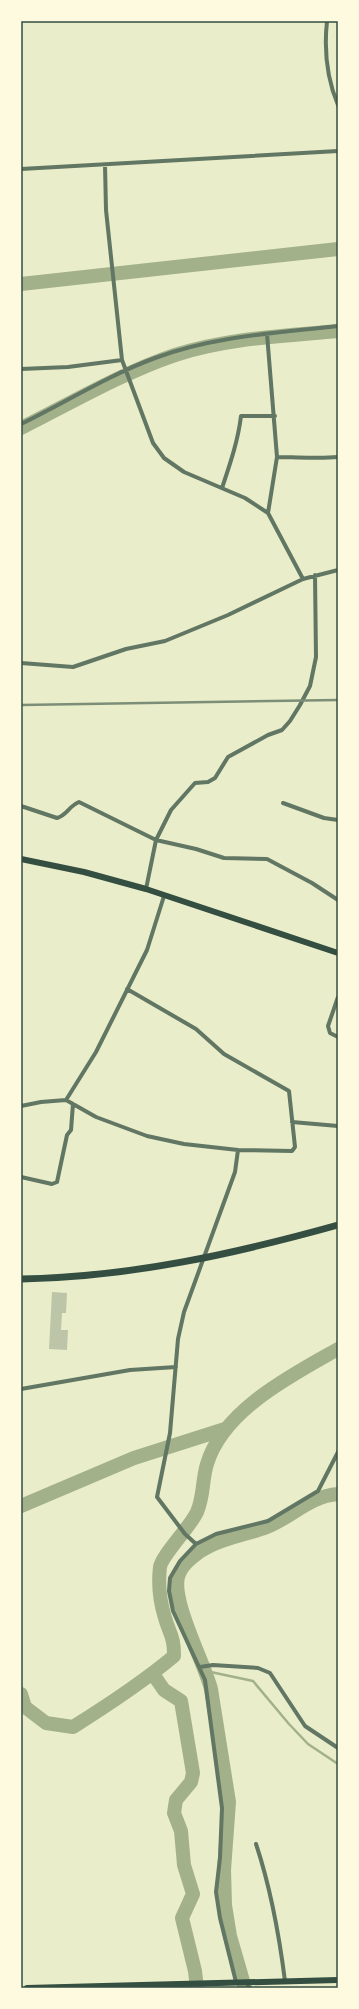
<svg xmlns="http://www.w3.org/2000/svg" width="359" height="2009" viewBox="0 0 359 2009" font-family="'Archivo Narrow',sans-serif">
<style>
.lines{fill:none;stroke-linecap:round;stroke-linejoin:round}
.stream{stroke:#a3b18a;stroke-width:2.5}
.river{stroke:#a3b18a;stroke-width:14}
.building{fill:#bcc5a7}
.minor{stroke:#617663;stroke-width:4}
.secondary{stroke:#344e41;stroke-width:6}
.trunk{stroke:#344e41;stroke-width:7}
.rail{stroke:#7c8e77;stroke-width:2.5}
.neatline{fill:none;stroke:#344e41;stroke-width:1.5}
</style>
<rect width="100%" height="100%" fill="#e9edc9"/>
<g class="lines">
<path class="stream" d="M206,1671L253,1681L289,1724L308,1744L338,1764"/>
<path class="river" d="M21,284L338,249
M21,428C71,403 122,373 175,355C227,338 284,336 338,331
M21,1506L134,1458L225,1429
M153,1674L164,1690L181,1701L193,1773L191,1782L176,1800L174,1813L181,1831L184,1865L193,1894L182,1918L195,1971L197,1988
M21,1694L25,1707L46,1723L73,1727C108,1705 142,1683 174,1656C174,1636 170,1635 165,1618C160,1602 158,1584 160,1567C162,1555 191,1526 197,1512C204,1496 202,1480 207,1464C223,1410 292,1375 338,1349
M245,1988L230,1936L225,1905L224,1870L229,1802L211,1689C204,1662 169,1597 179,1574C183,1563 199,1551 210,1546C228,1537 249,1534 267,1527C292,1517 310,1496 338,1494"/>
</g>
<path class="building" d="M52,1292L67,1293L66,1313H62L61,1330H68L67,1350L49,1349Z"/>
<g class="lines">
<path class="minor" d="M327,21C324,49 327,79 338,105
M105,165L106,210L122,360L153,443L164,458L184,472L245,498L268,513L303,579
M21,169L338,151
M267,334L277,457L268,513
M21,369L68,367L122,360
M21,424C66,402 109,375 155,358C213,336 277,333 338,326
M277,457C298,457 318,459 338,457
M222,488C230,464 238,441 241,416H275
M21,663L73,667L126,649L165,641L228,615L303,579L338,570
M283,803L324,818L338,820
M21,806L57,818C67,815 69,806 79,802L156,840L196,849L224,858L267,859L312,883L338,900
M146,889L156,840L171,810L195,783L208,782L215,778L228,757L268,735L282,730L290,721L300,705L310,686L316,657L315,575
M127,989L196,1029L224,1054L289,1091L295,1147L292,1151L238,1150
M338,997L328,1026L330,1033L338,1037
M66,1100L96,1052L147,950L164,896
M21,1106L41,1102L66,1100L96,1117L147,1136L184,1144L238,1150L235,1172L184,1312L178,1339L170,1433L157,1497L185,1534L196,1544
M292,1122L338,1126
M21,1177L52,1184L57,1182L67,1135L71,1130L73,1104
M21,1389L130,1370L176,1367
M200,1667L213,1665L258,1668L270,1673L305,1726L338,1748
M256,1844C271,1889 279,1934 285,1981
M236,1982L220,1918L216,1892L220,1858L222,1808L205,1680L173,1611L169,1591L170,1578L180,1561L196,1544L216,1534L268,1521L318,1491L338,1452
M247,1982L249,1988"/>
<path class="secondary" d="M21,859L84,872L146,889L338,953
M27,1988L338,1980"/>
<path class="trunk" d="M21,1279C130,1277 234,1254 338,1225"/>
<path class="rail" d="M21,705L338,700"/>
</g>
<rect width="359" height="2009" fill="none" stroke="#fefae0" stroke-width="44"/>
<rect x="22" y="22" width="315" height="1965" class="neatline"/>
</svg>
